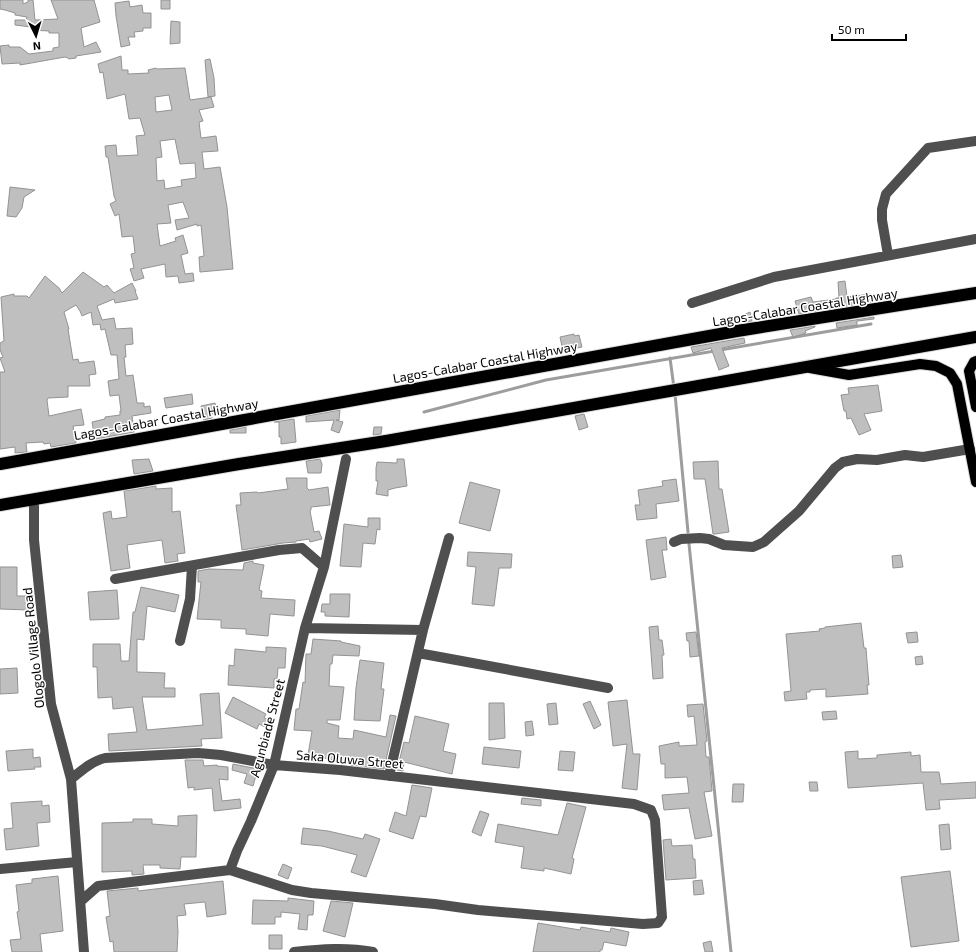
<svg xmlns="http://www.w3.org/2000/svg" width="976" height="952" viewBox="0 0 976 952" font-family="'Exo 2',sans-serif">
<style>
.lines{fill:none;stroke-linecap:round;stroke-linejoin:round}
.stream{stroke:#9d9d9d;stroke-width:3}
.building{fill:#bfbfbf;stroke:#939393;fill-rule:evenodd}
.major-casing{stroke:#dbdbdb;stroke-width:12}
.highway-casing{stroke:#dbdbdb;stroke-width:14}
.minor{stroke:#4f4f4f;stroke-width:10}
.major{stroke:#000;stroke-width:10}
.highway{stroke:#000;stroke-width:12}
.labels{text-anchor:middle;stroke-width:3;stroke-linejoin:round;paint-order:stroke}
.street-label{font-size:13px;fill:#000;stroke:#fff}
</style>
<rect width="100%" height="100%" fill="#fff"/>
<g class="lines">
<path class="stream" d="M670,358L674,388
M675,394L688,532
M424,412L546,380L871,324
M689,544L731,952"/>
</g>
<path class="building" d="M0,0H23V4L28,2V0H33L35,20L58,19L51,0H94L100,22L81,28L84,47L96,42L101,52L76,56V58L69,59L68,58L65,57L20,65V63L2,64L0,46L9,45V47H20L29,54L53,51V48L59,47V33H49V31L31,30V27L15,25V20H26L27,17L15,15V13L5,10L0,9Z
M161,0H170V9H161Z
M129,1L130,7L142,5L143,13H151V28H143V31L134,32L135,37H128L130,45L121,47L116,16L115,3Z
M171,21L180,22V43L170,44Z
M121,56L122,70H128V74L149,73L148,70L156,68L157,69L185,68L190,100L211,97L214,107L199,110L203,121L199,122L201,138L216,136L218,151L202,152L204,169L220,167L227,207L233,269L200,272L199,257L204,256L201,225L197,226V224L177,230L175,220L189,218L183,202L168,205L171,223L157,224L160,246L176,241L175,238L183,235L188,253L181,255L185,274L193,273L194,281L179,283L178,276L166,277L165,264L141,269L144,278L134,281L130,269L134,268L131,254L135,253L133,236L122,237L119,214L115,216L110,204L116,201L114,196L108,157H106L105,146L116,145L117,156L138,155L136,136L145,135L140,118L129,119L125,94L107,99L103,72L100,73L98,64ZM169,95L172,110L156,112L155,97ZM175,139L180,164L195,163L196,178L181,180L182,186L165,189L164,180L157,181L156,158L162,157L160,141Z
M210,59L214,78L215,96L208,97L205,60Z
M10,187L35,190L24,197L22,208L16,217L7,216Z
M83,272L104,287L107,285L114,293L132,283L136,291H135L138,299L115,303L114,299L97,306L102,320L114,318L116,329L132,328L133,344L125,345L126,357H124L126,376L133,375L137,403H144V407L150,406L151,413L132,416L134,432L95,439L92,422L105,419V417L120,415V411H121L119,395L110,396L108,381L119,379L117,355H111L105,329L101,330L100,324L93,325L91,312L82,316L80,311L76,305L64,312L69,329H68L73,360L78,359L79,363L94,361L96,374L89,375L90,386H68V397L48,398L47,400L49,416L81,409L84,425L73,426L76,443L51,447L50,443L44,444L43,442L26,443L27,452L15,453V447L0,449V372H5L0,358L3,357L0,350V343L4,341L1,297L14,294V296H27L29,298L45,276L59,288L62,293Z
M845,281L847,297L871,294L872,302L799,314L795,301L811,297L813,302L836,299V298H839L838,282Z
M750,312L752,321L739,323L737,318Z
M874,317V319L857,321V325L837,328L836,323Z
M815,326V327L805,331L806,333L793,337L790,330Z
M574,334V336L579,335L582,347L563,351L560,337Z
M744,338L745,343L722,348L729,366L719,370L711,348L693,353L691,347Z
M878,385L882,411L864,414L871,430L859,435L851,418L847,419L846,411H844L841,395L849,394L848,388Z
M192,394L193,404L166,408L164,398Z
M215,403L217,413L211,414L212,418L204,420L201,406Z
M340,410L339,420H336L343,422L339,433L331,430L334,420L306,422V416Z
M584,414L588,427L579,430L575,416Z
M294,419L296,442L281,444V437H279V422H274Z
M246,427V433H230V430Z
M374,427H382L381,434L373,435Z
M149,459L153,471L134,474L132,460Z
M320,459L322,464L321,473H308L306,461Z
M397,459H404L407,486L395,488L388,490V496L376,494L378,481H376V468L377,462L397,463Z
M718,461L719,489H722L729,532L715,534H713L705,479H694L693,462Z
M286,478H307V488L309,490L328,487L330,505L311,507V510L310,511L314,532L319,531L322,539L310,542L309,539L296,541V542L283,543L242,550L236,505H241L240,493L257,492L258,493L288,489Z
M676,479L679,501L656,504L657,518L637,520L635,505H640L638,490L663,486L662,481Z
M470,482L500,490L490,531L459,523Z
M156,486V489L172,488V512L180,511L185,553L177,554L178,561L165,563L162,540L127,545L130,568L111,571L103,513L111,511L112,519L127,517L124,491Z
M368,518H380V530L377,529L375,544L363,543L361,567L340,566L344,524L368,527Z
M666,537L667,550H662L666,577L651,580L646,540Z
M468,552L512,554L511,568H499L494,606L472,604L476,567L467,566Z
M901,555L903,567L893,568L892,556Z
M253,561V563L264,565L259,590L262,591L261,598L295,600L294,616L270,614L268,636L246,634V629L221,628V620L197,619L201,582H198V571L209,569L243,570L244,563Z
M0,567H17V596H28V610L0,609Z
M141,587L179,595L175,612L147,606L144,640L137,639V672L165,673L164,688H175V697H142L147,730L203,725L200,694L219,693L222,738L201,739L202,746L109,751L108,734L137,732L133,707L113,709L112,697L98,698L97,667H93V644H120L121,661H129L133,612H135Z
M117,590L119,619L90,620L88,592Z
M330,594H350L349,617L325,616V612H321L322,604H330Z
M861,623L864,648H866L867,661L869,685H867L868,694L826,697V689L810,690V692H806L807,699L785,701L784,692L791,691L786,634L820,631L819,629L825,628V627Z
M658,626L659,640H662L664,655H662L663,678L653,679L649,627Z
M696,632L699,656L690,657L689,641H687L686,633Z
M917,632L918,642L908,643L906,633Z
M313,639L341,641V642L360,646L359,656L333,655L332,664H330L329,686L344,687L340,720H327V723L339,726L338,738L353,739L354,730L386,737L390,715L396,716L384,769L350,765V763L319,757V762L307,761L312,731L294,730L296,709H299L303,682L305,683L306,654H311Z
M266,647L286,648L285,668H278L277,679H274V688L228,685L229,665L234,666L235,649L266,652Z
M922,656L923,664L916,665L915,657Z
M360,660L384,663L381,689H384L380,721L354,720L356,688Z
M17,668L18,693L0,694V669Z
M233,697L266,714L264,718L269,720L265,727L259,724L257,729L225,713Z
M627,700L633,754H640L637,790L622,788L627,744L613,746L608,702Z
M590,701L601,725L594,729L583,704Z
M489,703H504L505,738L489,740Z
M556,703L558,724L549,725L547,704Z
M703,704L707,741L705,742L706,757H709L712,791L704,792L712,836L695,839L689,808L664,810L662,795L689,793L687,777L665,778V764H661L659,746L679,742V746L697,745L694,716L688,717L687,705Z
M836,711L837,719L823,720L822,712Z
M415,716L449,724L443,751L456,754L452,774L404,762L403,771L397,770L404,742L409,743Z
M532,721L534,735L526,736L525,722Z
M484,747L521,751L519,768L482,764Z
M33,749V758L40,757L41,767H34L35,769L8,771L6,751Z
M560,751L575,752L573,771L558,770Z
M858,751V759L877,758V755L911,752V756L920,755L921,772H939L941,784L976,782V798L939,800L940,809L926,810L923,783L848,788L845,752Z
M185,760H203L204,766L217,765V766L228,767V780L219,779L222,801L240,799L241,808L214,811L212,788L194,790V787L188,788Z
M233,764L258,769L253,786L244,783L247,774L232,770Z
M809,782H817L818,791H810Z
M733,784H744L743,802H732Z
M412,785L432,788L426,817L420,816L413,839L389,831L395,812L406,816Z
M522,798L541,800V806L521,804Z
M42,801V806L49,805L50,822L37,823L39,846L6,850L4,829L13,828L11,803Z
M567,803L586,807L572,858L574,859L571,874L544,868V871L521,868L524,847L495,842L498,824L558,835Z
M480,811L489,814L481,836L472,832Z
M197,815L196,857H181L180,869L160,868V865H143L144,874L132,875V871L102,872V823L133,822V819H152V824L178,826V816Z
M949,824L951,849L941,850L939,825Z
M303,828L328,831L363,839L365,834L380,839L366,877L351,872L357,855L322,846L301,844Z
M671,839L672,846L692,845L693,859H695L696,878L666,880L663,840Z
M283,864L292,868L288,879L278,875Z
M950,871L959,941L911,947L901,877Z
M58,876L63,931L40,934L42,952H12L10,940L21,939L17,912L19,911L16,885L32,883V879Z
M702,880L704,894L694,895L693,881Z
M223,881L226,914L207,917L205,902L184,904L186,915L177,916L178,932L177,952H114L113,941L110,942L106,917L110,916L107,891L138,888V891Z
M288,898L314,901L313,915H308L307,930L298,929L300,914L281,912V917H275V924H252L253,900L288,901Z
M331,901L353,903L345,937L323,931Z
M538,923L580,930L581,927L610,932L611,928L629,932L626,946L604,942L602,950H600V952H533Z
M269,935H282V949H269Z
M711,941L713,952H705L703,943Z"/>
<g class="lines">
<g class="major-casing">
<path id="major" d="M976,361L974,362L969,371L976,407
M810,368L849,375L920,364L936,366L950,373L957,384L976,482"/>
</g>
<g class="highway-casing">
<path id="highway" d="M0,464L737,331L976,293
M0,505L239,464L386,441L976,337"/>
</g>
<path class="minor" d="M888,255L882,220V209L886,194L928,148L976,141
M692,303L774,277L976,239
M34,506V540L51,704L71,779L84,952
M674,542L681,539L700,538L709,539L724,545L753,547L764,542L799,511L835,468L843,462L857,459L877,460L905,455L923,457L970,449
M115,579L279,550L302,548L324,567
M305,628L423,630
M180,641L190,599L192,566
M418,653L608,688
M389,776L423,630L449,538
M71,779C81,771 92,761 105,758L198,753L221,755L274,765L340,770L634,804L651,810L655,820L662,917L658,923L643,924L478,910L435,904L311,893L292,890L230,870
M0,869L77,862
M81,901L98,886L230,870L237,851L251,821L274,765L305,628L324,567L346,459
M294,952C321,949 347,947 373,952"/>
<use href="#major" class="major"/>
<use href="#highway" class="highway"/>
</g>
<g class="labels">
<g class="street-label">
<text transform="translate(805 307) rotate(-9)" y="5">Lagos-Calabar Coastal Highway</text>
<text transform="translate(485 362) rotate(-10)" y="5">Lagos-Calabar Coastal Highway</text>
<text transform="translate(166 419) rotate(-10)" y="5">Lagos-Calabar Coastal Highway</text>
<text transform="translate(33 648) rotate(-96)" y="5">Ologolo Village Road</text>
<text transform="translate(267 728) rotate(-75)" y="5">Agunbiade Street</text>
<text transform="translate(350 759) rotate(5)" y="5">Saka Oluwa Street</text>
</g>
</g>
<g transform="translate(36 36) rotate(175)" stroke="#ffffff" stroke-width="3" paint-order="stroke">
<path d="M0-3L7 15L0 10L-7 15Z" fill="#000000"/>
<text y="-6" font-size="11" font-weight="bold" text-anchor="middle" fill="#000000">N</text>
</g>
<path d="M832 34v6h74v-6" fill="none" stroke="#000000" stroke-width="2"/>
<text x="838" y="34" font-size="12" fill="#000000" stroke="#ffffff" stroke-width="3" paint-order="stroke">50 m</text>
</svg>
